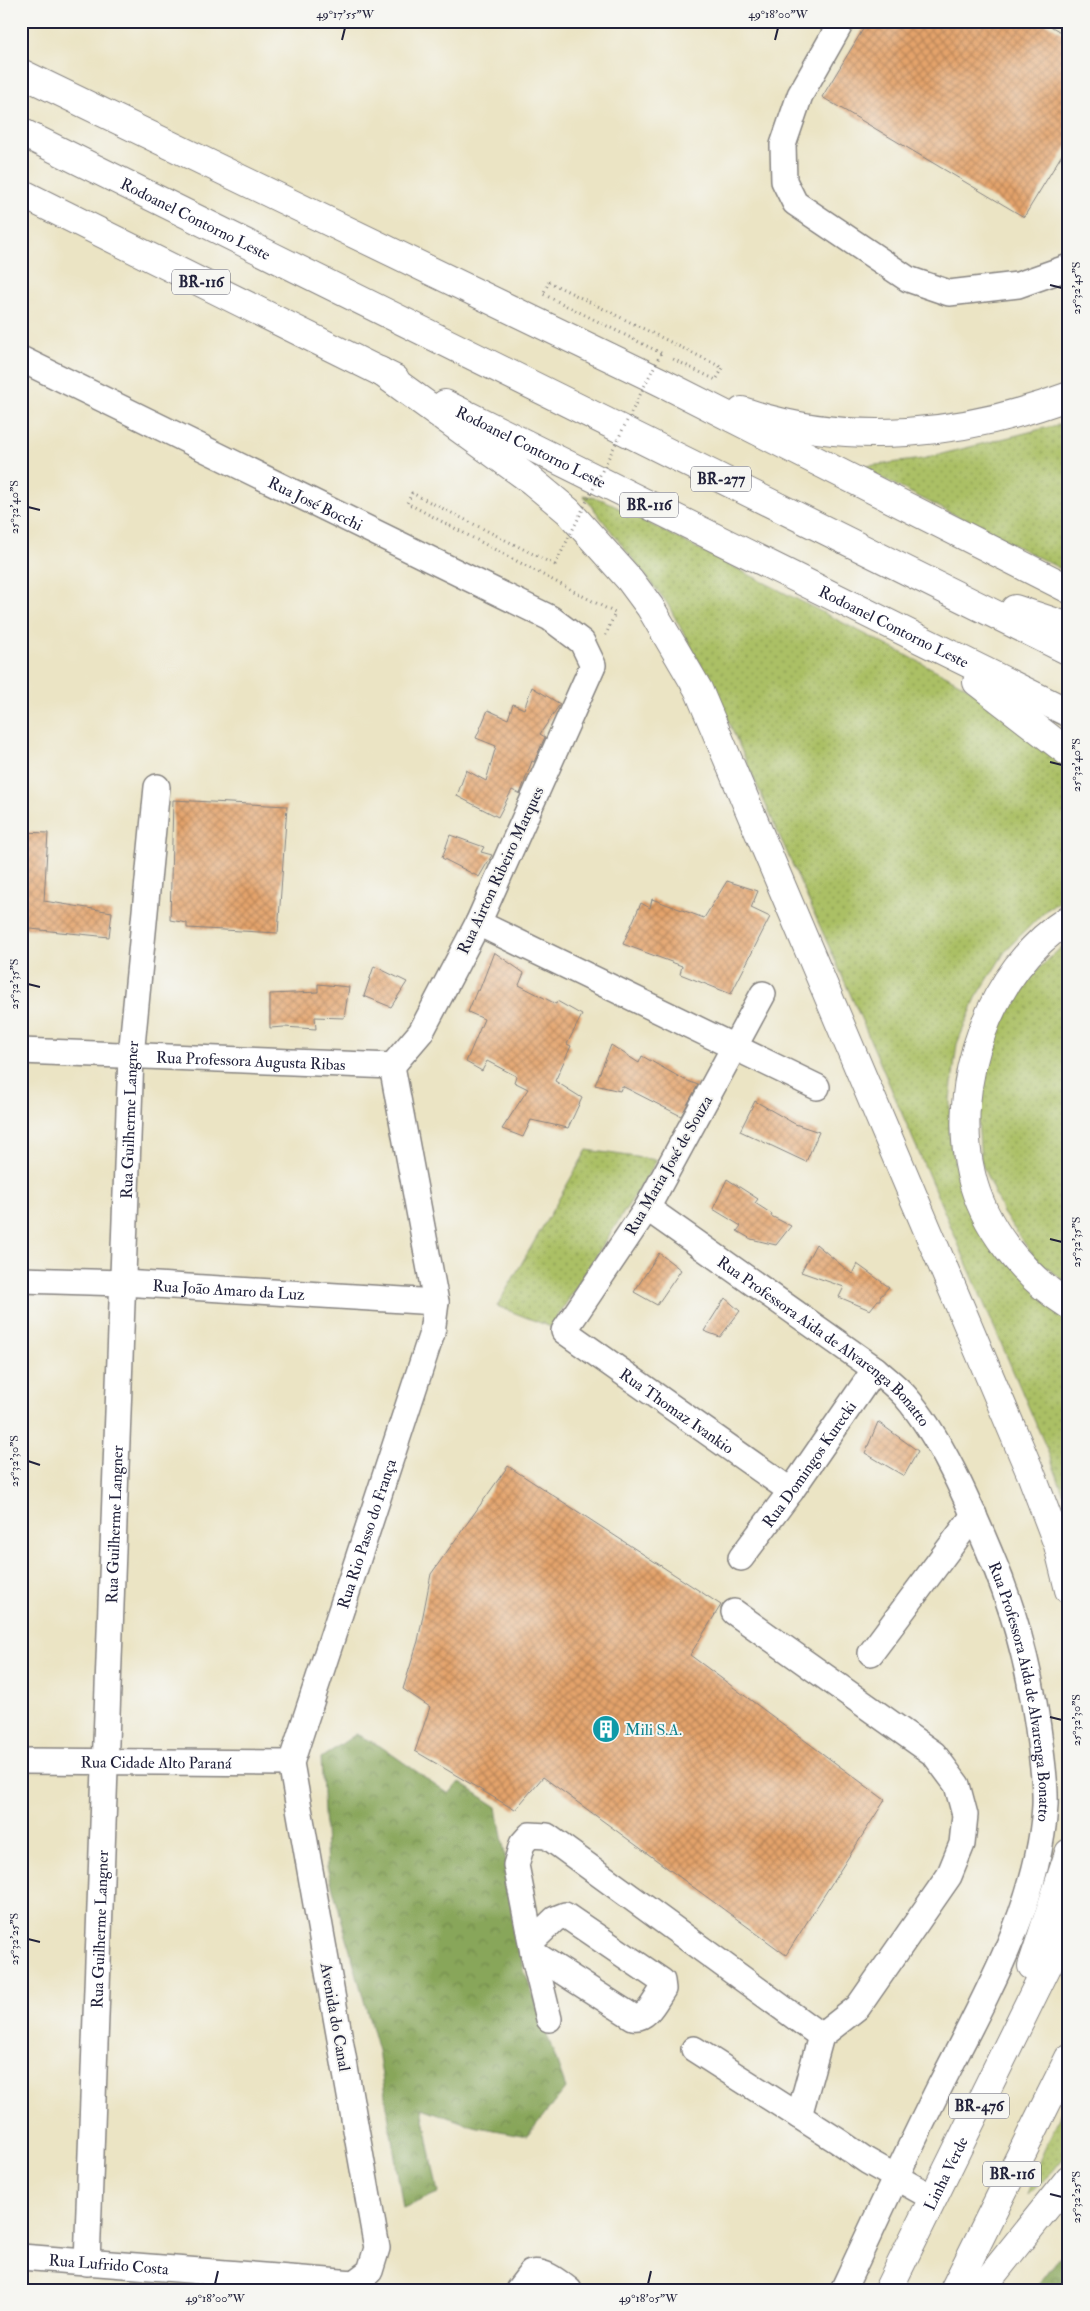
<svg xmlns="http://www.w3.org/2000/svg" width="1090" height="2311" viewBox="0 0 1090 2311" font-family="'IM FELL Double Pica',serif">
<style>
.green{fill:url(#green-dots);stroke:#667150}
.forest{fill:url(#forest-crowns);stroke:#55644a}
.building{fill:url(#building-cross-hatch)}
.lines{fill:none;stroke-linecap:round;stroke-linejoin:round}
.minor-casing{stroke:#868380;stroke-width:28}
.highway-casing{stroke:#868380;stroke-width:30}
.path{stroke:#868380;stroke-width:3;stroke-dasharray:1 4;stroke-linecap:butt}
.minor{stroke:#fff;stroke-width:25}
.highway{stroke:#fff;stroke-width:28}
.path-bridge{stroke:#868380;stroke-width:3;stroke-dasharray:1 4;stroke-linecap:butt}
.ticks{fill:none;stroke:#22223b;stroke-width:2}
.labels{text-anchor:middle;stroke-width:4;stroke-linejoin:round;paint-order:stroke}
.shield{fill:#f6f6f2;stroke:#626272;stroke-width:1}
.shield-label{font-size:15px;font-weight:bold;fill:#22223b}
.street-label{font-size:16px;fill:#22223b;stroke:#f6f6f2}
.culture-label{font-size:16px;fill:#0d838f;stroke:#f6f6f2;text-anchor:start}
.neatline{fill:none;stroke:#22223b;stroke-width:2}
.ticks-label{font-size:12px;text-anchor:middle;fill:#22223b}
</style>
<defs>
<pattern id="green-dots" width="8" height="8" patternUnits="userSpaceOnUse" patternTransform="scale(1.25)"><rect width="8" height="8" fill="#abc065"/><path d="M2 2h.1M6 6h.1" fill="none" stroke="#8b9c54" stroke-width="1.8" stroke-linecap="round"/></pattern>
<pattern id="forest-crowns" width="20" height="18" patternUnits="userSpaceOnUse" patternTransform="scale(1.25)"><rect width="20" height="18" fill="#88a65a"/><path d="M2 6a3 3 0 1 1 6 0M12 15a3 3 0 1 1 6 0" fill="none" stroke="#6f874c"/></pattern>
<pattern id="building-cross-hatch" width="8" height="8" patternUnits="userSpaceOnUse" patternTransform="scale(1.25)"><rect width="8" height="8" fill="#e4a36b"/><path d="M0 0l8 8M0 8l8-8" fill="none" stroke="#b88459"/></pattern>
</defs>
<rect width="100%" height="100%" fill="#f6f6f2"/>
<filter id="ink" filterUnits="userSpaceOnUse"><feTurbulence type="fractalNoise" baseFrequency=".02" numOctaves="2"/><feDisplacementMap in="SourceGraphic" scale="10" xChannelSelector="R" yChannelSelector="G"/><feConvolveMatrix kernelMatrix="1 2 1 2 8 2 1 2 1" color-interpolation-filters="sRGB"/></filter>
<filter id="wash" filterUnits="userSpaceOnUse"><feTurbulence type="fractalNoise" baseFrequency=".0096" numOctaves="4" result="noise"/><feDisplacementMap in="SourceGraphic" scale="20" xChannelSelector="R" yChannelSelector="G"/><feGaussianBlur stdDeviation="1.12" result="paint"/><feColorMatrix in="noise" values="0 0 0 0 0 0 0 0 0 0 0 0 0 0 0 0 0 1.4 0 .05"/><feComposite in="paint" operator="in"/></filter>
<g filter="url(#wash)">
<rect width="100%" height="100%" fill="#ebe4c4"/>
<path class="green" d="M1069,422V573L860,467L922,459Z
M583,495L603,500L947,676L977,693L1069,770V897L1048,908L1006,950L976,998L957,1044L950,1099V1142L962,1191L986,1238L1069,1316V1508L1048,1452L856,1007L714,689L667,603Z
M1069,940V1285L1035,1258L1003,1213L981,1162L977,1104L987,1049L1013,993Z
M587,1150L657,1160L551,1327L497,1306Z
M1069,2094V2151L1053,2171L1028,2195L1038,2164Z"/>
<path class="forest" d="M356,1734L380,1746L449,1794L459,1782L497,1807L524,1970L566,2088L527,2136L473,2126L422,2108L438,2193L403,2208L378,2051L327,1867L321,1758Z
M1069,2245V2290H1034Z"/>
<g id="blocks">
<path class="building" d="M868,21H1042L1069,37V143L1024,217L822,97Z
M532,687L560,704L540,734L545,737L534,762L532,761L520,794L512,790L498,817L457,796L466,770L486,781L496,746L476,738L488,710L508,719L513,704L524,709Z
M173,800L287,806L278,933L187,928V923L170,920Z
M21,832L48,833L44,901L112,912L109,937L21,928Z
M450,835L484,847L481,852L492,855L479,877L442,858Z
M727,881L758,891L751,908L770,917L731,994L680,974L682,966L623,944L641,903L650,908L652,899L704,918Z
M494,952L524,973L519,985L556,1004L557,1001L582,1015L567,1044L571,1046L555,1081L582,1098L568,1128L531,1120L523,1137L502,1129L528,1089L514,1082L516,1076L487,1061L482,1071L466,1062L484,1019L468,1012L477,990L479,991Z
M374,966L407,982L391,1007L364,996Z
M318,984L349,987L344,1018L315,1017L316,1029L284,1027L270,1028V994L318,992Z
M611,1045L639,1063L642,1056L683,1079L698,1085L681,1116L622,1086L620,1091L595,1085Z
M755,1101L795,1124L819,1132L806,1162L740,1131Z
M727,1179L758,1199L755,1203L772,1214L771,1216L791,1226L776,1245L751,1239L737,1231L741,1226L713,1209Z
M816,1244L852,1274L857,1264L889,1287L880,1297V1300H878L870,1310L839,1297L844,1287L801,1272Z
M659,1253L681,1270L657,1305L634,1292Z
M725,1298L740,1311L720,1337L704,1331Z
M878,1422L918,1451L904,1476L865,1453Z
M508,1466L721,1605L690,1655L885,1800L786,1955L543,1777L515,1810L415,1751L430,1707L403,1689L418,1641L431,1574Z"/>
</g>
</g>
<g filter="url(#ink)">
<use href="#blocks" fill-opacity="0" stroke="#868380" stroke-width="1"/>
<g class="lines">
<g class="minor-casing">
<g id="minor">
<path d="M842,21L800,95L783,145L784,181L795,203L908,279L949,293L1018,285L1069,267"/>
<path id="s1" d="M21,359L550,618L582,642L593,665L478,923L421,1032L392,1066"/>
<path d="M478,923L817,1087"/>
<path id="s2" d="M763,994L647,1208L564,1331L791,1491"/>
<path id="s3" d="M21,1051L392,1066"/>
<path id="s4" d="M647,1208L875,1369C885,1378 896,1386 905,1396C941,1437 968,1501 989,1551C1017,1615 1033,1682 1041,1751C1043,1769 1046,1788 1045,1806C1039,1904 984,1999 941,2084C907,2152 875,2221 843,2290"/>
<path id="s5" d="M21,1280L123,1283L436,1302"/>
<path id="s6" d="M741,1558L791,1491L875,1369"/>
<path d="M734,1612L934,1754L957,1785L965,1815L962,1844L949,1876L858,2007L821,2036"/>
<path d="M871,1653L974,1515"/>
<path id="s7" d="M21,1761L291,1763"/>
<path d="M531,1942L555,1919L565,1915L662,1981L663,1989C656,1999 647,2020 633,2017L533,1953"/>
<path d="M549,2019L533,1953L516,1865L522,1844L530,1835L547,1836L821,2036L799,2116"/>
<path d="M694,2049L838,2141L867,2161L933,2198"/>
<path id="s8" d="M21,2257L354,2283L370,2271L377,2248L291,1763L432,1333L436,1302L392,1066"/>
<path id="s9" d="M87,2263L131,1056L157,787"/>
<path d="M518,2290L531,2273C545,2270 558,2282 569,2290"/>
</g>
</g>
<g class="highway-casing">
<g id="highway">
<path d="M21,73L661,382L1069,589"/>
<path id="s10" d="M21,132L1069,651"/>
<path d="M21,193L395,379"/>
<path d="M380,371L532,481L568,511L630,580L650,607L698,689L1031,1474L1058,1545L1069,1590"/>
<path id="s11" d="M445,404L1069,713"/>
<path d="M742,411C849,448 965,435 1069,396"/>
<path d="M1015,609L1069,627"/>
<path d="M977,682L1069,753"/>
<path d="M1069,919C989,970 950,1083 971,1174C983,1227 1023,1276 1069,1305"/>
<path d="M1032,1966L1069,1853"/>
<path id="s12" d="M888,2290L1069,1922"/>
<path d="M954,2290L1069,2058"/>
<path d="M980,2290L1069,2179"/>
</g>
</g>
<path class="path" d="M661,353L543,294L549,282L723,368L716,380L673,359L671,361
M555,565L412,493L407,503L615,613L605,637"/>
<use href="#minor" class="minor"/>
<use href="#highway" class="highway"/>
<path class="path-bridge" d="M555,565L661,353"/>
</g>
</g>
<path class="ticks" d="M342,40L345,28M775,40L778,28M1050,285L1062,288M28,507L40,510M1050,762L1062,765M28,984L40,987M1050,1239L1062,1242M28,1461L40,1465M1050,1717L1062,1720M28,1939L40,1942M1050,2194L1062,2197M215,2284L218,2271M648,2284L651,2271"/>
<defs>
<g id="building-disc" transform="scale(1.4375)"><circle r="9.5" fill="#0f9aa8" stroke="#f6f6f2"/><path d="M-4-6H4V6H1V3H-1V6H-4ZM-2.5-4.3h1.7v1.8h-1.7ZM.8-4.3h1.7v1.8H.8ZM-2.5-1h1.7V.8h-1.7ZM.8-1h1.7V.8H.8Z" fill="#fff"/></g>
</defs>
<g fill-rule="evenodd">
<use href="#building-disc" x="606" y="1729"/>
</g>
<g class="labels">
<g class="shield">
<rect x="172" y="269.5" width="58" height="25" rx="4"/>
<rect x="691" y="466.5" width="60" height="25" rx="4"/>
<rect x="620" y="492.5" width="58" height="25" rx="4"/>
<rect x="949" y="2093.5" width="60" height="25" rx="4"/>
<rect x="983" y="2161.5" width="58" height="25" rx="4"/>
</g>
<g class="shield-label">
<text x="201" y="287">BR-116</text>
<text x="721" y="484">BR-277</text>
<text x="649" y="510">BR-116</text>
<text x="979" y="2111">BR-476</text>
<text x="1012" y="2179">BR-116</text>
</g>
<g class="street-label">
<text dy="6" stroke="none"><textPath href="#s10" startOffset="195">Rodoanel Contorno Leste</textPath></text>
<text dy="6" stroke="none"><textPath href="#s11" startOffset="96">Rodoanel Contorno Leste</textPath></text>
<text dy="6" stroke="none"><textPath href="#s1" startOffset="328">Rua José Bocchi</textPath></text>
<text dy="6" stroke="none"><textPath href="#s11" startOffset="501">Rodoanel Contorno Leste</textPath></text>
<text transform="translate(500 870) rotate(-65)" y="6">Rua Airton Ribeiro Marques</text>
<text dy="6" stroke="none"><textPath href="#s3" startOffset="230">Rua Professora Augusta Ribas</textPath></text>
<text dy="6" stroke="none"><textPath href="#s9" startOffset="1144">Rua Guilherme Langner</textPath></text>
<text transform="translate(668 1165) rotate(-60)" y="6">Rua Maria José de Souza</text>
<text dy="6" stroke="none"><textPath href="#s5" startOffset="208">Rua João Amaro da Luz</textPath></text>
<text dy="6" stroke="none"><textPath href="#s4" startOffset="222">Rua Professora Aida de Alvarenga Bonatto</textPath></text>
<text dy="6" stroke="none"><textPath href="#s2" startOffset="530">Rua Thomaz Ivankio</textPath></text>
<text dy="6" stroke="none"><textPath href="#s6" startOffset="116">Rua Domingos Kurecki</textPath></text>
<text dy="6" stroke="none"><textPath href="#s9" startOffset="739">Rua Guilherme Langner</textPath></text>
<text dy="6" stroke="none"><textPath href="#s8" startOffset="1112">Rua Rio Passo do França</textPath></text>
<text dy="6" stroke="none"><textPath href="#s4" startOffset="642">Rua Professora Aida de Alvarenga Bonatto</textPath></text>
<text dy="6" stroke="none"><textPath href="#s7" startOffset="135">Rua Cidade Alto Paraná</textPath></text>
<text dy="6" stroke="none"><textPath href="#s9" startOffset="334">Rua Guilherme Langner</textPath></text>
<text transform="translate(336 2017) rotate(80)" y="6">Avenida do Canal</text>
<text dy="6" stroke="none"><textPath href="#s12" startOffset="130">Linha Verde</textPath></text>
<text dy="6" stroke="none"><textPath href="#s8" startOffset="88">Rua Lufrido Costa</textPath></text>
</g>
<g class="culture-label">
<text x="625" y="1735">Mili S.A.</text>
</g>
</g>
<rect width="1090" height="2311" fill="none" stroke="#f6f6f2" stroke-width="55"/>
<rect x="28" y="28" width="1034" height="2256" class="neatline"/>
<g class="ticks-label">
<text x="345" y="18">49°17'55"W</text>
<text x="778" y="18">49°18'00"W</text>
<text transform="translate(1076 288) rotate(-90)" y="4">25°32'45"S</text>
<text transform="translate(14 507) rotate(-90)" y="4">25°32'40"S</text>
<text transform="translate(1076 765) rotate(-90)" y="4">25°32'40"S</text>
<text transform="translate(14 984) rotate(-90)" y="4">25°32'35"S</text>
<text transform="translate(1076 1242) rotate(-90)" y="4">25°32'35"S</text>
<text transform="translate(14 1461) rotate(-90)" y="4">25°32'30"S</text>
<text transform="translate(1076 1720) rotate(-90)" y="4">25°32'30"S</text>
<text transform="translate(14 1939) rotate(-90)" y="4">25°32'25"S</text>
<text transform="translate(1076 2197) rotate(-90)" y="4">25°32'25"S</text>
<text x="215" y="2302">49°18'00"W</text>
<text x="648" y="2302">49°18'05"W</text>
</g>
</svg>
